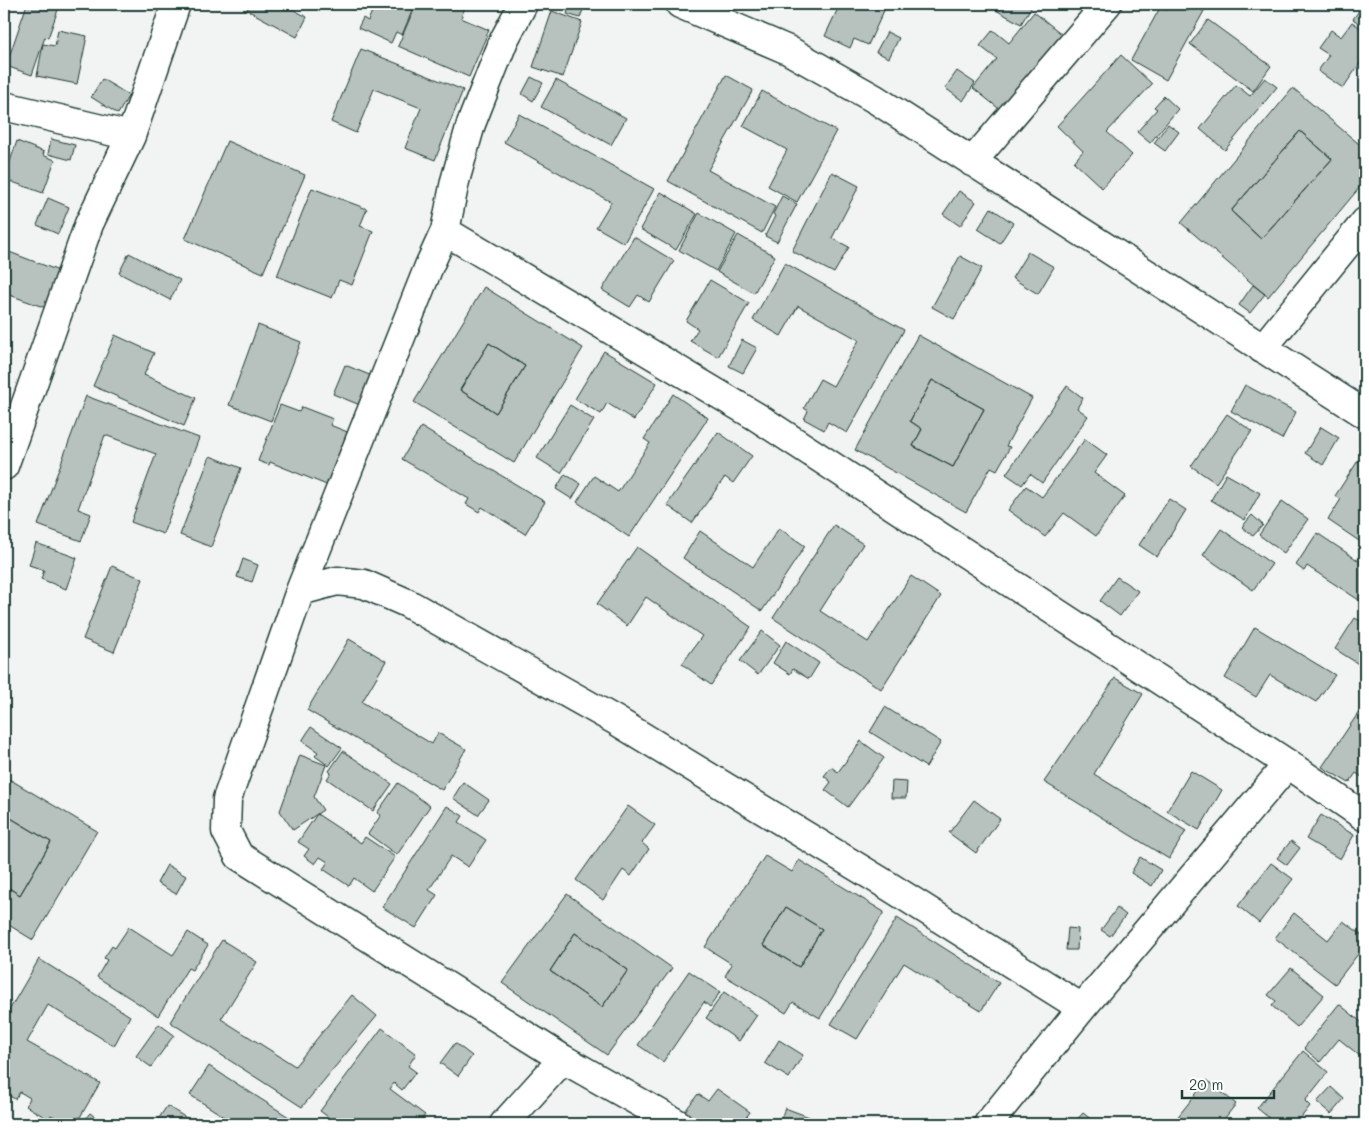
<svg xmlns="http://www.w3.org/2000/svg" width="1369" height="1128" viewBox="0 0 1369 1128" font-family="Mali,sans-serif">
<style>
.building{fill:#b7c1bd;stroke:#1f3d34;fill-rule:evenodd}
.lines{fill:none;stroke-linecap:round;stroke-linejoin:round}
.minor-casing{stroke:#1f3d34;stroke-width:31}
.minor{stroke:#fff;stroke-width:28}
</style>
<rect width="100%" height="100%" fill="#f2f3f3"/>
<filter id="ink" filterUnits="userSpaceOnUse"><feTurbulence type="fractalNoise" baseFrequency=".02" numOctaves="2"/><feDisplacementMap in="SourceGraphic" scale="10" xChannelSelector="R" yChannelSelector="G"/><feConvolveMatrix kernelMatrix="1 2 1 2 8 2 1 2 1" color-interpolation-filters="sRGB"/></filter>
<g filter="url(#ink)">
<path class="building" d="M27,4H60L48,38L45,37L32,75L6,66Z
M250,4H283L307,17L297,37L247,10Z
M375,4H415L402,35L396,32L391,43L358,28L363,18L368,21Z
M416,4H427L431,6L432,4H457L465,7L461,18L489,30L469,77L398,46Z
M570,4H585L580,18L567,14Z
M840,4H887L868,45L854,39L850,48L825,36Z
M985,4H1033L1021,24Z
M1170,4H1176L1188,11L1192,5L1204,11L1166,80L1131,60L1161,6L1167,10Z
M1364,4H1365V28L1353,19Z
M552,11L582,22L563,77L533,67Z
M1034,12L1068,39L1007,115L973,88L997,59L980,46L993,30L1009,43Z
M1208,20L1271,66L1253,91L1190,44Z
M1352,22L1365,31V56L1343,88L1318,71L1329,55L1318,48L1331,30L1341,37Z
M58,30L87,36L77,84L37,76L43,44L55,46Z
M887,32L899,38L889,58L876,52Z
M361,49L463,90L435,160L405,148L421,108L374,89L356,133L331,122Z
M1121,55L1152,84L1107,132L1132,155L1102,188L1074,162L1083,151L1057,126Z
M957,71L975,83L963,101L945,88Z
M726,75L753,90L708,170L775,207L762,233L668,181Z
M531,77L543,83L533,101L522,94Z
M1265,78L1277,87L1225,150L1200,129L1236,85L1250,96Z
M102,79L129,95L118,114L91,97Z
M556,80L626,118L611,145L541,107Z
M1293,88L1365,149V181L1268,297L1181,223ZM1300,131L1332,159L1261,239L1231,211Z
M762,91L836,131L797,202L768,186L787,150L743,126Z
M1164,96L1178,109L1150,143L1137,132L1157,109L1154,107Z
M519,114L654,189L624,243L596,227L611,202L504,142Z
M1168,124L1179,132L1165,151L1154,143Z
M1300,131L1332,159L1261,239L1231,211Z
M51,139L75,145L71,160L48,154Z
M17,141L44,152L43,155L55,160L43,193L4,179Z
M227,141L305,175L263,273L185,239Z
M832,172L859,186L832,238L849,247L834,273L792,251Z
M312,188L367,209L360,226L373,231L352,285L339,280L332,298L277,276Z
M959,191L976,202L960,226L943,214Z
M661,192L697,214L676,250L640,229Z
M782,196L797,204L777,242L765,236L775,216L773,214Z
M48,198L69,207L58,234L37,225Z
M991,208L1013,223L1000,243L978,229Z
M699,213L736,234L716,271L679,250Z
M738,235L775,256L754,293L717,272Z
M634,237L674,261L649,302L638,295L630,307L602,290Z
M4,250L59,271L46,308L4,293Z
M1028,252L1054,267L1038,294L1012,278Z
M129,253L180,280L170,300L119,273Z
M960,256L982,268L954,319L932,307Z
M785,263L904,330L847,433L828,422L824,430L804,419L808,411L804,408L820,379L833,386L859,340L798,306L781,336L753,320Z
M710,280L749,303L718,357L690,341L698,329L686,321Z
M1253,285L1265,294L1250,313L1239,305Z
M484,287L583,348L514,463L414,402ZM489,343L525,366L496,413L460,390Z
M258,325L301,342L271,421L229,405Z
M115,335L154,353L144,375L196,398L184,426L93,386Z
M918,335L1032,398L1006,446L1010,447L997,470L991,467L966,512L855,450ZM932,380L984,409L953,467L913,446L922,429L910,421Z
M742,340L757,348L743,373L729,366Z
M489,343L525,366L496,413L460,390Z
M604,351L657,383L634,420L607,403L601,414L575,399Z
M345,365L372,376L360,405L333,394Z
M932,380L984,409L953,467L913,446L922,429L910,421Z
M1245,385L1296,412L1282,439L1231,411Z
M1067,386L1083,398L1077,408L1088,416L1042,483L1030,474L1022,485L1006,474Z
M673,394L708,418L629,537L577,502L594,476L618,492L650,443L644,439Z
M86,396L199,438L163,534L131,522L156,454L105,435L78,509L91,514L81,541L38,525Z
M280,405L299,412L302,407L333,419L330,425L350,433L329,486L270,462L269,465L258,461Z
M570,405L594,420L561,473L537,458Z
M1227,414L1252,431L1216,483L1191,466Z
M421,427L545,502L525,534L482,507L479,512L466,504L469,499L402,459Z
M1321,427L1339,438L1323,465L1305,453Z
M718,432L752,456L733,483L725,477L692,523L667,505Z
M1085,439L1107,455L1094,473L1125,496L1096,536L1064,513L1045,537L1008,510L1026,486L1042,497Z
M1365,450V545L1328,520L1341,499L1335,496Z
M210,456L241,468L211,547L180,535Z
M565,474L581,484L572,499L556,489Z
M1226,474L1260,493L1245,520L1211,500Z
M1169,499L1186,510L1157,557L1139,545Z
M1282,501L1308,519L1284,553L1259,535Z
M1252,515L1263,525L1253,536L1242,527Z
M834,525L863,544L820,611L868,642L911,576L941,596L881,689L773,618Z
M779,528L805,546L762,611L683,558L700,531L753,567Z
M1221,529L1272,564L1253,590L1203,555Z
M1317,533L1365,565V604L1307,566L1304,571L1296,565Z
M36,543L77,558L66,589L41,579L44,570L29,565Z
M637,547L751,627L711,685L682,664L702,636L646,597L627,626L597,604Z
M243,559L258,565L252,582L237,577Z
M112,566L143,579L114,652L83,639Z
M1117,577L1138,591L1120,616L1100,601Z
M1355,618L1365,624V656L1360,665L1335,649Z
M1255,627L1335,675L1316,702L1270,675L1256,697L1225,678Z
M762,631L780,645L758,675L740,661Z
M349,639L386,661L362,702L432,744L438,733L466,749L442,790L307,710Z
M786,641L819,663L809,679L793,669L790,674L773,663Z
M1115,678L1143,694L1094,774L1186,831L1169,859L1044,782Z
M1365,703V779L1356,773L1349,783L1322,767Z
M885,707L941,742L926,767L870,732Z
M311,727L342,748L329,766L315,756L318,752L302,741Z
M861,741L884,758L848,807L825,790L831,782L824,776L831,767L838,772Z
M343,751L392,784L373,811L327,779L331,773L329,771Z
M300,755L326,765L314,797L323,810L293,830L280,811Z
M1191,771L1222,790L1199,830L1167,811Z
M4,776L97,831L33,940L4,922V885L20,895L51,842L4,814Z
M892,781L907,782L906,798H891Z
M463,782L489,800L478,815L453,798Z
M398,783L430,806L397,855L368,834L381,815L377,813Z
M974,800L1000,819L976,853L949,833Z
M447,806L463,816L459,822L486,840L468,867L451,856L429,890L437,895L416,928L382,907Z
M628,806L655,825L642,843L649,849L631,876L623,870L603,900L576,880Z
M4,814L51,842L20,895L4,885Z
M317,814L361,843L365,837L395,857L372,891L354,878L349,886L323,869L328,862L320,857L315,864L304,856L309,849L298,842Z
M1321,815L1354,835L1340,859L1306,839Z
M1291,841L1300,848L1287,865L1277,858Z
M765,856L792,872L799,860L884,912L820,1018L793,1002L786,1013L725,976L732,964L705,947ZM786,907L822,929L799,967L763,945Z
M1140,857L1161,870L1152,886L1131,873Z
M1271,863L1293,879L1259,923L1238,906Z
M167,865L186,876L176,894L157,883Z
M567,894L672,968L607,1055L502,983ZM575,933L628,970L602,1007L550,971Z
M786,907L822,929L799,967L763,945Z
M1117,908L1126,915L1110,936L1101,930Z
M1294,913L1328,940L1343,921L1365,937V945L1335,984L1275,938Z
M897,918L999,983L981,1011L904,963L857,1039L831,1024Z
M129,927L173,955L188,932L208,945L192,970L188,968L158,1016L97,977L107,960L104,958L112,946L115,948Z
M1068,928L1078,929L1077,950H1066Z
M575,933L628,970L602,1007L550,971Z
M222,940L257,962L221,1019L295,1066L352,995L377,1016L302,1107L170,1022Z
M39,959L130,1016L114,1046L48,1005L27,1042L100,1083L76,1124H67L51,1115L48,1119L26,1106L30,1098L20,1092L15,1099L4,1093V1019Z
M1291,968L1324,995L1297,1027L1272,1006L1276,1001L1268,995Z
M689,971L720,992L710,1007L704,1002L663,1062L638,1045Z
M724,992L757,1015L739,1041L706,1018Z
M1339,1004L1365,1025V1060L1339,1039L1320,1062L1304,1048Z
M159,1024L174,1035L151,1067L136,1056Z
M382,1028L416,1054L408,1066L416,1072L402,1090L394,1083L390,1089L425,1115L418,1124H338L320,1111Z
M779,1040L803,1055L789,1078L765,1063Z
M455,1043L472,1056L458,1076L440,1063Z
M1303,1051L1328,1072L1305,1101L1310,1106L1296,1124H1276L1257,1108Z
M209,1066L292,1119L289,1124H236L190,1095Z
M1207,1080L1236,1104L1220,1124H1172Z
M1331,1087L1344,1099L1331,1114L1317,1102Z
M717,1089L750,1112L741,1124H694L682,1115L698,1094L708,1101Z
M167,1106L196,1124H155Z
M785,1108L828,1124H779Z
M90,1113L104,1124H81Z
M1083,1113L1097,1124H1073Z"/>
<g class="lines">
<g class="minor-casing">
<path id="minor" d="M523,4L504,40L471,124L455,181L445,231L429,266L300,591L227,799L226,831L239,856L563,1059L678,1124
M680,4L788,50L875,99L1365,414
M4,106L131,136
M972,162L1107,4
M445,231L757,417L1288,764L1365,817
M1262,349L1365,222
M4,466L89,224L131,136L176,4
M300,591L337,581L364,584L407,603L615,720L887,885L1082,1008
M504,1124L563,1059
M988,1124L1082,1008L1288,764"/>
</g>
<use href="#minor" class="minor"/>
</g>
</g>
<rect width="1369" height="1128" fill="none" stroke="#fff" stroke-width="20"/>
<rect x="10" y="10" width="1349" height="1108" fill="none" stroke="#1f3d34" stroke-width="2" filter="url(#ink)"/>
<path d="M1182 1090v8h92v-8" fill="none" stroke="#1f3d34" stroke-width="2.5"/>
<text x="1189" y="1090" font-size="15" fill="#1f3d34" stroke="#ffffff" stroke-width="4" paint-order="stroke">20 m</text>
</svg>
